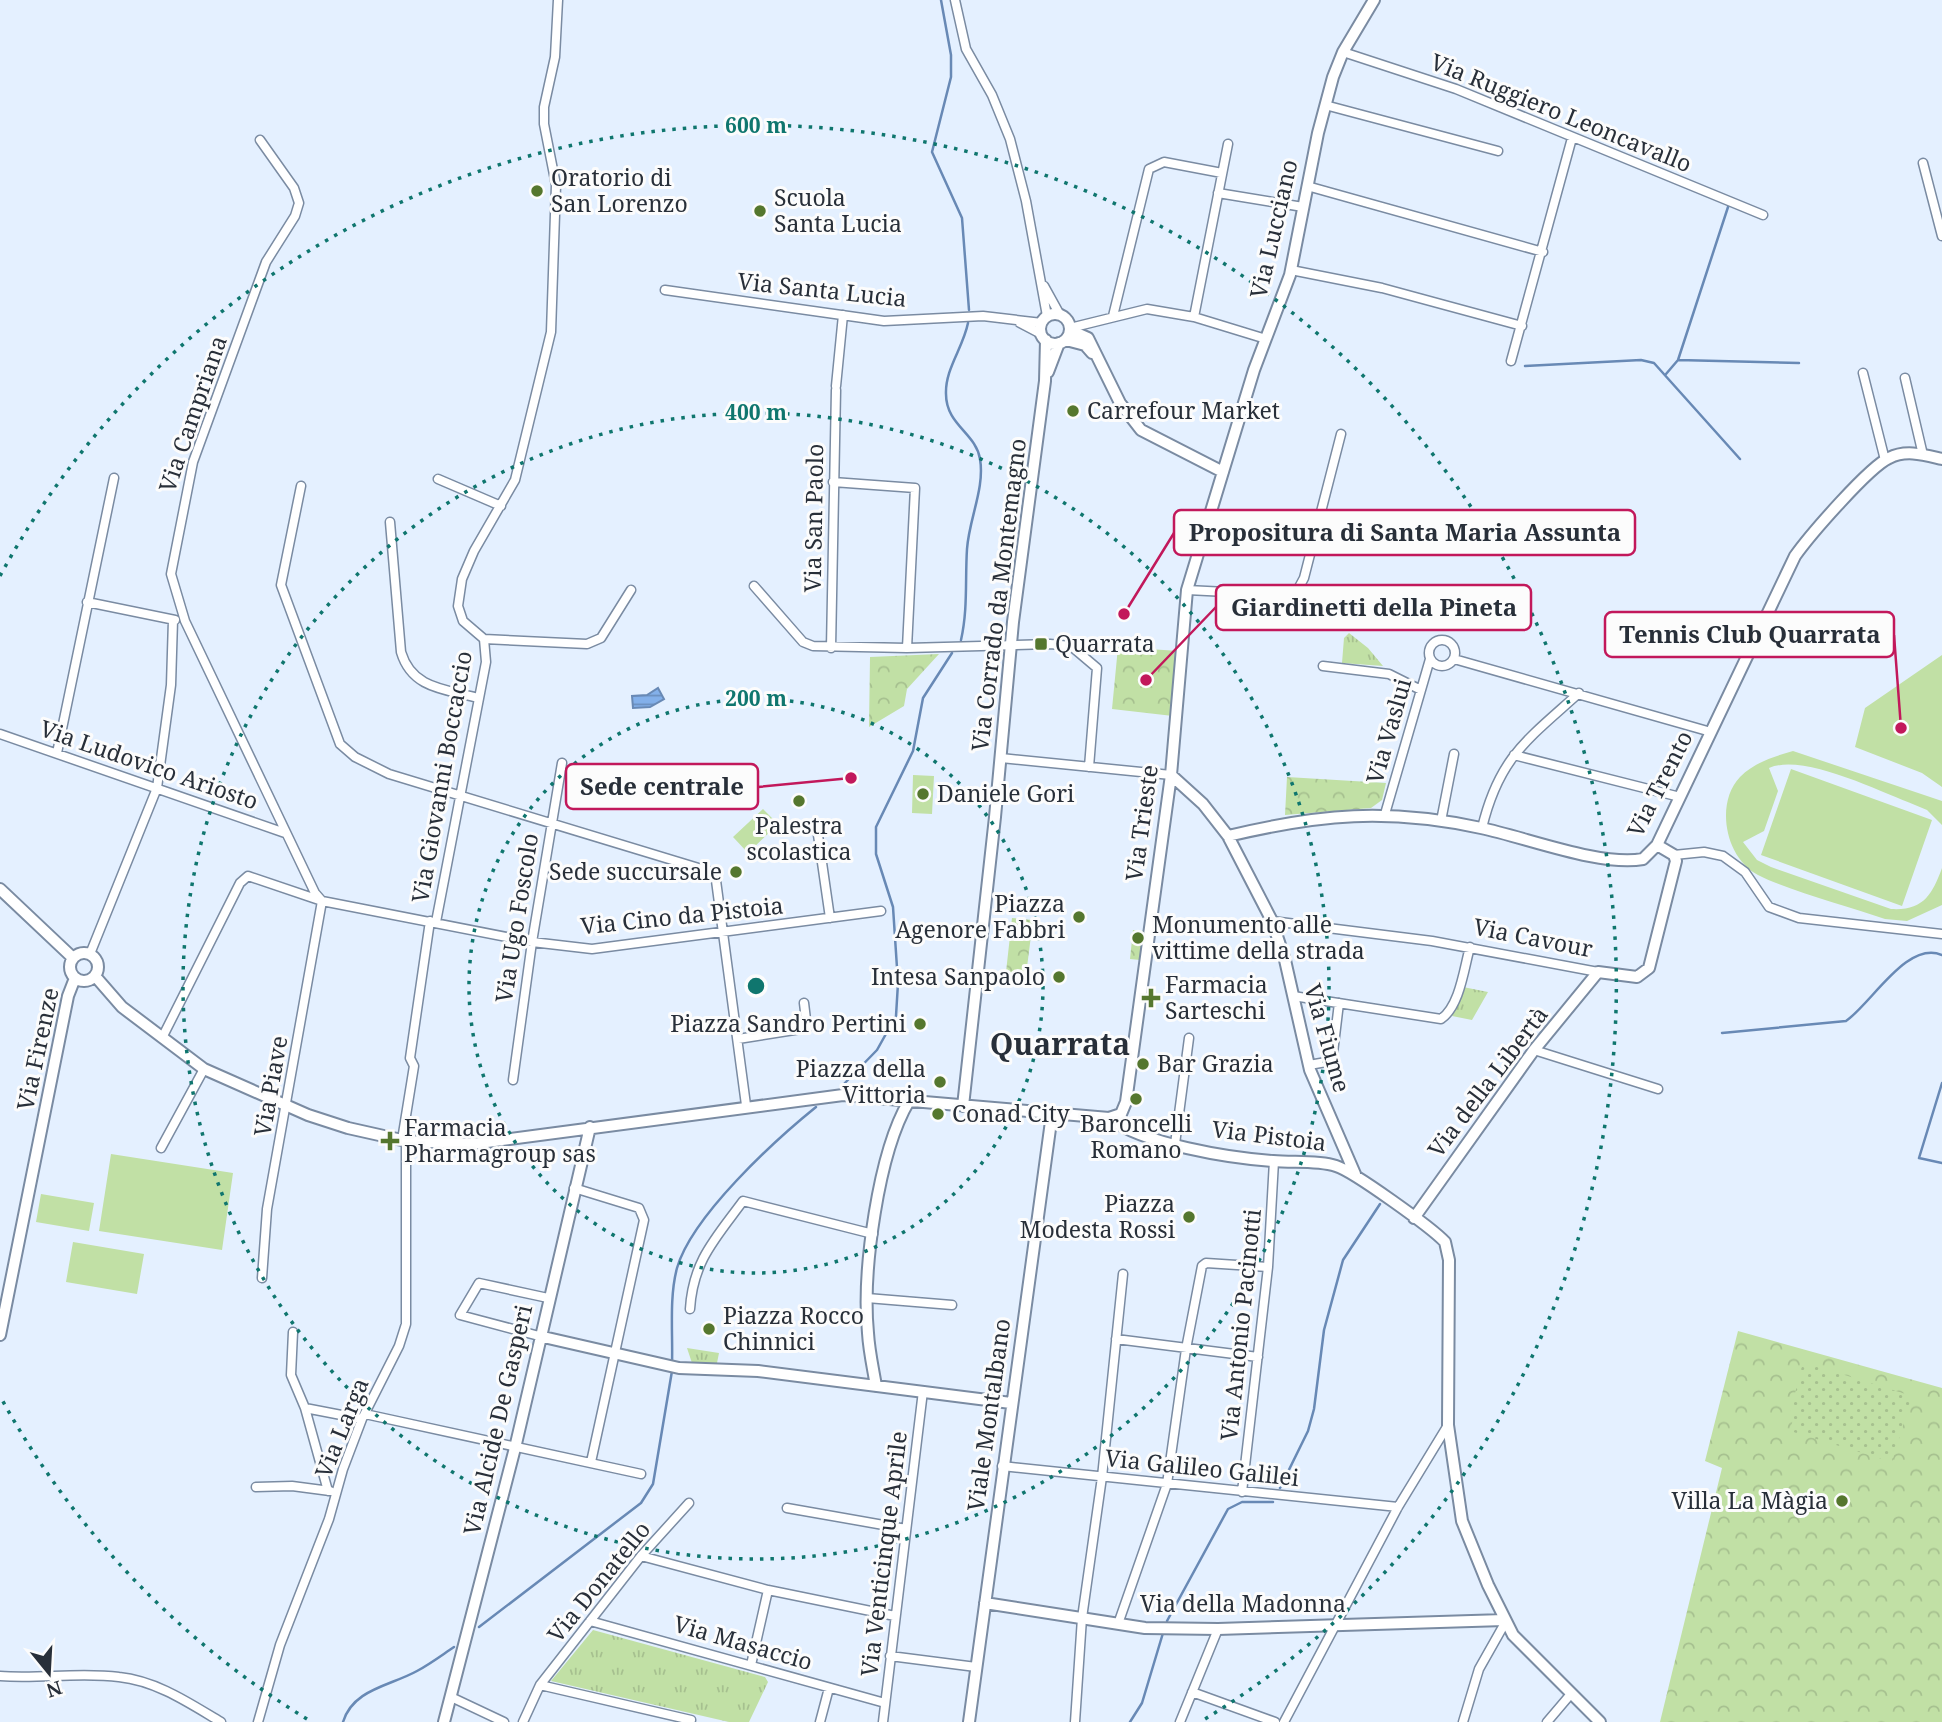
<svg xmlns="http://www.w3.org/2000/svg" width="1942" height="1722" viewBox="0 0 1942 1722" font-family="'Noto Serif',serif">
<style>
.grass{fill:url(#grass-tufts)}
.park{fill:url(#park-crowns)}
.garden{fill:url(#garden-dots)}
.pitch{fill:#c1e0a5}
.water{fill:url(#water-rules);stroke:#6889b5;stroke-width:2}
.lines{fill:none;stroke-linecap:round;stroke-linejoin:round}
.stream{stroke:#6889b5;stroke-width:2.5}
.minor-casing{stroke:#7a8ba2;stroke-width:11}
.tertiary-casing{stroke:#7a8ba2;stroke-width:14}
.minor{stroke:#fff;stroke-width:8}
.tertiary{stroke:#fff;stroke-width:10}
.ring{fill:none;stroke:#0f766e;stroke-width:3.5;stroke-dasharray:3.5 7}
.poi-dot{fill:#55772e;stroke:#fcfcfc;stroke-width:2.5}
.labels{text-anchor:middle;stroke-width:6;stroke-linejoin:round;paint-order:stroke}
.street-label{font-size:23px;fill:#282f39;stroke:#fcfcfc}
.poi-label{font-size:23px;fill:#282f39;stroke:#fcfcfc;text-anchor:start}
.district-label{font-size:30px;font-weight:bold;fill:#282f39;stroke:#fcfcfc}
.centre{fill:#0f766e;stroke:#fcfcfc;stroke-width:3.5}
.ring-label{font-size:21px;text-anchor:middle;font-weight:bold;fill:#0f766e;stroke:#fcfcfc;stroke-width:6;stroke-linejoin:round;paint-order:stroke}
.leader{fill:none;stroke:#c2185b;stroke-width:2.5}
.callout-dot{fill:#c2185b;stroke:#fcfcfc;stroke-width:2.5}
.callout{fill:#fcfcfc;stroke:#c2185b;stroke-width:2.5}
.callout-label{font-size:24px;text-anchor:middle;font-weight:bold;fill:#282f39}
</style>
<defs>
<pattern id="grass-tufts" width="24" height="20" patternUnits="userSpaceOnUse" patternTransform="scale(1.75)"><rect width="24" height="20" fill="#c1e0a5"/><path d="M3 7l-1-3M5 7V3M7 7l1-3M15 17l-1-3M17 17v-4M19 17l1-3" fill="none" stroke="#a6c08f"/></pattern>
<pattern id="park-crowns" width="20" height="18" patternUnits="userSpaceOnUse" patternTransform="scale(1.75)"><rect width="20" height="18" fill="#c1e0a5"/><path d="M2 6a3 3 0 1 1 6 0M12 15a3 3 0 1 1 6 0" fill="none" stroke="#a6c08f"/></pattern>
<pattern id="garden-dots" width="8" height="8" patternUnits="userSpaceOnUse" patternTransform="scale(1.75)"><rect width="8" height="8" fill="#c1e0a5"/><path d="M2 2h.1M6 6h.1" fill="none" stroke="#a6c08f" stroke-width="1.8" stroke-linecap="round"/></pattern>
<pattern id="water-rules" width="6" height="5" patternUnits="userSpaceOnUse" patternTransform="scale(1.75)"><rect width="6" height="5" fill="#83b0ea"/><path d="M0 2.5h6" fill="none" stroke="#6b90bf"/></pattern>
</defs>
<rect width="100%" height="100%" fill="#e4f0ff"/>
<path class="grass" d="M1349,633L1368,648L1383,666L1342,663L1344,638Z
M1463,987L1488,992L1472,1020L1452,1016Z
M687,1348L719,1353L717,1363H692Z
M593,1630L765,1677L768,1682L749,1722H729L551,1681Z"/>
<path class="park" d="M1118,647L1179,651L1173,716L1112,709Z
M939,654L907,689L904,706L869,727L870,657Z
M1287,777L1386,783L1382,800L1371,808L1285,815Z
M1012,918L1033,920L1026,975L1006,972Z
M1133,930L1143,931L1140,960L1130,959Z
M1738,1331L1942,1388V1722H1660L1722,1468L1705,1461Z"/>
<path class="garden" d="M1803,1362L1912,1396L1892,1462L1790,1431L1794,1415L1790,1413Z"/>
<path class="pitch" d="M1942,655V787L1922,773L1855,747L1865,708Z
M1793,751L1942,801V825L1927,810L1915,805C1880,792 1804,753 1769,768L1778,791L1764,831L1743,842L1757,860L1771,867L1891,909C1923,911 1932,895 1942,868V905L1907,921L1885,919C1847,906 1792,892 1758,875C1725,858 1715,803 1740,777C1755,762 1773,757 1793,751Z
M1791,769L1932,820L1902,906L1761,855Z
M913,775L934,776L932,814L912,813Z
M763,809L778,824L748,853L733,837Z
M111,1154L233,1173L222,1250L99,1231Z
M41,1194L94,1203L89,1231L36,1222Z
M73,1242L144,1254L137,1294L66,1282Z"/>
<path class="water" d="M658,688L664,699L650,707L633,708L632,696L647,695Z"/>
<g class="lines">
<path class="stream" d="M941,0L951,55V77L932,152L962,218L969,310
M1678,360L1799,363
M1525,366L1641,360L1654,363L1740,459
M1666,374L1678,360L1729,204
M961,640C968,609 965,580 967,549C969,519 985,488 980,459C976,433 946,425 946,394C945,369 963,348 968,323
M1722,1033L1846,1021C1872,1003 1907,940 1942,955
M1942,1083L1919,1158L1942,1163
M842,1086L877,1050L896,1016L898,983L893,907L876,854V827L913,751L923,698L952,653
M672,1364C673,1333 669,1298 677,1268C692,1216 774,1141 816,1107
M1280,1488L1308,1431L1314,1409L1324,1330L1343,1260L1380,1204
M1167,1621L1228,1509L1242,1502H1273
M479,1627L641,1503L653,1484L672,1371
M343,1722C353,1689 390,1686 417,1671C430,1664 442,1655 454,1647
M1130,1722L1142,1703L1163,1633"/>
<g class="minor-casing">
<path id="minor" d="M558,0L555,57L544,107V124L556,185L551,332L515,480L474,551L462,579L458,606L463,621L484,639L587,644L601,638L631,590
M955,0L966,49L992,95L1010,139L1026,201L1047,316
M1343,52L1456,89L1763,215
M1325,105L1498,151
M260,140L294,188L299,203L295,216L266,262L193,462L171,574L185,621L315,893L322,901
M1923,163L1942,236
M1307,186L1543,252
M1218,193L1303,207
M1291,270L1382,288L1522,326
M1044,286L1060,315
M665,290L884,321L983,316L1042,323
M1113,316L1149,169L1164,162L1222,173
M1194,317L1228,144
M1020,323L1041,334
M1070,328L1147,309L1194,317L1266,339
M1511,361L1572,138
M1863,373L1885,460
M1905,378L1923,455
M836,386L843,315
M438,479L501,506
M833,482L915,488L907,648
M301,486L281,585L340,744L355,757L389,774L715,873L746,1105
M390,522L401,652C412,689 445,689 478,698
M754,586L803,642L813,646L907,648L1050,644L1071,646L1097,668L1089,767
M1187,590L1287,595L1297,591L1304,578L1341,434
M87,602L175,620
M1766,616L1872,629
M1429 653a13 13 0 1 1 26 0a13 13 0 1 1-26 0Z
M831,648L836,390
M1454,659L1711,732
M1323,666L1389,674L1421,690
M0,734L285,833
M57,753L114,478
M1514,755L1680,797
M1001,758L1171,775
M1385,814L1430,659
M1441,821L1454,754
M817,828L830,918
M1482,828C1499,757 1528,739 1579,693
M1674,855L1704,852L1723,856L1745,872L1769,907L1799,918L1942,934
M1272,921L1432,941L1598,972
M436,922L486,662L484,639
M90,954L157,788L171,685L173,620
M1293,996L1441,1019C1460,1006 1464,968 1470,947
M162,1038L240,883L248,876L322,901L532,942L592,949L881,911
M738,1039L807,1028L804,1003
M1534,1050L1658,1089
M1309,1065L1332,1061L1339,1003
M513,1080L532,942L562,763
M402,1140L414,1066L410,1058L430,921
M1175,1144L1189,1038
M161,1148L204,1069
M574,1188L639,1208L644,1220L591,1462
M262,1278L267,1209L322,901
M867,1298L952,1305
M690,1309C693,1261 715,1239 743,1201L873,1234
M293,1332L291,1375L305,1408L362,1419
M539,1336L460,1315L479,1283L548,1298
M1116,1339L1258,1357
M305,1408L328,1491
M365,1414L641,1474
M1002,1466L1398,1507
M256,1487L292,1486L330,1491
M1242,1492L1268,1267L1274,1161
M787,1508L906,1529
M641,1556L768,1590L895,1616
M590,1621L885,1703
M1118,1624L1167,1484L1186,1349L1202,1266L1206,1263L1268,1267
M890,1656L976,1667
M751,1665L768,1590
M0,1676C39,1679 80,1672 119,1677C157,1681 189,1703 221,1722
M540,1685L691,1720
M1192,1692L1275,1722
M451,1697L504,1722
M258,1722L280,1645L329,1519L343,1469L362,1419L399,1346L406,1324V1141
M523,1722L540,1685L641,1556L689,1503
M820,1722L829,1688
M883,1722L923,1391
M1075,1722L1082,1618L1102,1477L1123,1274
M1180,1722L1218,1629
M1284,1722L1398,1507L1448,1425
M1463,1722L1479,1669L1505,1623
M1547,1722L1570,1695"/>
</g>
<g class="tertiary-casing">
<path id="tertiary" d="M1040 329a15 15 0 1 1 30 0a15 15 0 1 1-30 0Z
M1070,330L1088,338L1120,403L1141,430L1223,472
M1066,340L1085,345L1092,353
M1048,372L1059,343
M1171,775L1203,804L1228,836L1272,921L1285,960L1310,1070L1355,1174
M1228,836C1320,814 1387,808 1481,828C1525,837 1601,867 1643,859L1657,845L1795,556C1810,535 1869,467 1889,458C1906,449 1925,455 1942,459
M0,889L73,958
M70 967a14 14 0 1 1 28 0a14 14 0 1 1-28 0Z
M95,976L122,1007L204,1069L308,1115L348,1128L406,1141L472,1144L843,1095L1109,1118L1121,1114L1126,1102L1171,775L1187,590L1254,370L1290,275L1318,133L1333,77L1343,52L1374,0
M963,1106L995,817L1013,622L1045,381L1046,340
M1109,1118C1143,1144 1229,1158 1273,1161C1293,1163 1316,1160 1336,1166C1353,1171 1432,1228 1445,1242L1449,1260L1448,1425L1462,1521L1488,1585L1513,1635L1600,1722
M1414,1218L1534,1050L1598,972L1637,977L1649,968L1676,861L1674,855L1657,845
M0,1335L68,996L75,978
M539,1336L679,1368L758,1371L1011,1403
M876,1386C873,1368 869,1351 868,1333C862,1272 878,1153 909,1101
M985,1603L1145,1628L1218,1629L1504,1620
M444,1722L515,1448L590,1127
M969,1722L1052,1114"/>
</g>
<use href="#minor" class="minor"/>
<use href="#tertiary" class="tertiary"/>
</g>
<g class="ring">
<circle cx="756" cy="986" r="287"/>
<circle cx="756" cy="986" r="573"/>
<path d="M307 1719A860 860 0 0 1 0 1396M0 576A860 860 0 1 1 1205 1719"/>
</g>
<g class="poi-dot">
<circle cx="537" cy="191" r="7"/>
<circle cx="760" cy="211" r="7"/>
<circle cx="1073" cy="411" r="7"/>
<rect x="1034" y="637" width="14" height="14" rx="3.5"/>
<circle cx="923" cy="794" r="7"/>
<circle cx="799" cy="801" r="7"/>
<circle cx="736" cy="872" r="7"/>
<circle cx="1079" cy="917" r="7"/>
<circle cx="1138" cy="938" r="7"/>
<circle cx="1059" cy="977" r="7"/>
<path d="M1147.5 987.5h7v7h7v7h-7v7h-7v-7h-7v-7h7z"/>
<circle cx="920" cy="1024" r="7"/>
<circle cx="1143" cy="1064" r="7"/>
<circle cx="940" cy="1082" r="7"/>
<circle cx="1136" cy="1099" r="7"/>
<circle cx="938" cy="1114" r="7"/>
<path d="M386.5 1130.5h7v7h7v7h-7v7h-7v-7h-7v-7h7z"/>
<circle cx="1189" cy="1217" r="7"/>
<circle cx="709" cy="1329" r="7"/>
<circle cx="1842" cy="1501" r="7"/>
</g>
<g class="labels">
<g class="street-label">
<text transform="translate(1561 113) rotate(22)" y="8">Via Ruggiero Leoncavallo</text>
<text transform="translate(1274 229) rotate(-77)" y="8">Via Lucciano</text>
<text transform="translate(822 290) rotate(6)" y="8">Via Santa Lucia</text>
<text transform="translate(193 414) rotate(-71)" y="8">Via Campriana</text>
<text transform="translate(814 518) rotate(-89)" y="8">Via San Paolo</text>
<text transform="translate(999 595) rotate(-83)" y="8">Via Corrado da Montemagno</text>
<text transform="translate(1389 731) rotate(-74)" y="8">Via Vaslui</text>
<text transform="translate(149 765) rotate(19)" y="8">Via Ludovico Ariosto</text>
<text transform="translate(442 777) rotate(-80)" y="8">Via Giovanni Boccaccio</text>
<text transform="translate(1660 784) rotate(-63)" y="8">Via Trento</text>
<text transform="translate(1142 823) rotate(-82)" y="8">Via Trieste</text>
<text transform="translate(682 916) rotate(-6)" y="8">Via Cino da Pistoia</text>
<text transform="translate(517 918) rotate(-81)" y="8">Via Ugo Foscolo</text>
<text transform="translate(1533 938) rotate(11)" y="8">Via Cavour</text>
<text transform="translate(1327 1038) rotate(74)" y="8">Via Fiume</text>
<text transform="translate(38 1049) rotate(-78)" y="8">Via Firenze</text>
<text transform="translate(1488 1082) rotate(-53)" y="8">Via della Libertà</text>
<text transform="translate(271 1086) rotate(-80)" y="8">Via Piave</text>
<text transform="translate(1269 1136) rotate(7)" y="8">Via Pistoia</text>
<text transform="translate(1241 1325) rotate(-84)" y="8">Via Antonio Pacinotti</text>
<text transform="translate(989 1415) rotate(-82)" y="8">Viale Montalbano</text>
<text transform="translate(498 1420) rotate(-77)" y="8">Via Alcide De Gasperi</text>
<text transform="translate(342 1428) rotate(-68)" y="8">Via Larga</text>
<text transform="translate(1202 1468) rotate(6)" y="8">Via Galileo Galilei</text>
<text transform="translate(884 1554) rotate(-83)" y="8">Via Venticinque Aprile</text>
<text transform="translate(599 1582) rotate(-51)" y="8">Via Donatello</text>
<text x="1243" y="1612">Via della Madonna</text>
<text transform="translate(743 1643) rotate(16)" y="8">Via Masaccio</text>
</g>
<g class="poi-label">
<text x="551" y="186">Oratorio di<tspan x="551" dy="26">San Lorenzo</tspan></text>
<text x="774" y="206">Scuola<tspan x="774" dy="26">Santa Lucia</tspan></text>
<text x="1087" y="419">Carrefour Market</text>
<text x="1055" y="652">Quarrata</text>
<text x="937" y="802">Daniele Gori</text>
<text x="799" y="834" text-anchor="middle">Palestra<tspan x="799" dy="26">scolastica</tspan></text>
<text x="722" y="880" text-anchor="end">Sede succursale</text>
<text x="1065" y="912" text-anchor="end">Piazza<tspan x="1065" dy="26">Agenore Fabbri</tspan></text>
<text x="1152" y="933">Monumento alle<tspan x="1152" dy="26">vittime della strada</tspan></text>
<text x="1045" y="985" text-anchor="end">Intesa Sanpaolo</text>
<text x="1165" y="993">Farmacia<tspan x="1165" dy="26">Sarteschi</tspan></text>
<text x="906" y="1032" text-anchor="end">Piazza Sandro Pertini</text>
<text x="1157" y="1072">Bar Grazia</text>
<text x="926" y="1077" text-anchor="end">Piazza della<tspan x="926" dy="26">Vittoria</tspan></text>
<text x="952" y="1122">Conad City</text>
<text x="1136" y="1132" text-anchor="middle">Baroncelli<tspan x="1136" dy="26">Romano</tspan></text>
<text x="404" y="1136">Farmacia<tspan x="404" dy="26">Pharmagroup sas</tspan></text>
<text x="1175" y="1212" text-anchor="end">Piazza<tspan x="1175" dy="26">Modesta Rossi</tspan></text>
<text x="723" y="1324">Piazza Rocco<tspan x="723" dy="26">Chinnici</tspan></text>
<text x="1828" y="1509" text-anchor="end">Villa La Màgia</text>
</g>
<g class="district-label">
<text x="1060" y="1055">Quarrata</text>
</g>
</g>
<circle cx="756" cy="986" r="10" class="centre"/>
<g class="ring-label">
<text x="756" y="133">600 m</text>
<text x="756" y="420">400 m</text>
<text x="756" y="706">200 m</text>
</g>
<path class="leader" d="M1124 614L1174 533M1146 680L1216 607M1901 728L1894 635M851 778L758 787"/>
<g class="callout-dot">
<circle cx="1124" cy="614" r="7"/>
<circle cx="1146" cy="680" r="7"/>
<circle cx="1901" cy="728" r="7"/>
<circle cx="851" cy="778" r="7"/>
</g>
<g class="callout">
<rect x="1174" y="510" width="461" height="45" rx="7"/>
<rect x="1216" y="585" width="315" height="45" rx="7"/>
<rect x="1605" y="612" width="289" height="45" rx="7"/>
<rect x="566" y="764" width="192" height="45" rx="7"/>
</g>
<g class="callout-label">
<text x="1405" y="541">Propositura di Santa Maria Assunta</text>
<text x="1374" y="616">Giardinetti della Pineta</text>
<text x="1750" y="643">Tennis Club Quarrata</text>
<text x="662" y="795">Sede centrale</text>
</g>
<g transform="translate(49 1673) rotate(162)" stroke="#fcfcfc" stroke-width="5" paint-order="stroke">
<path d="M0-5L12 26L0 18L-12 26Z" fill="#282f39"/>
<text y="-10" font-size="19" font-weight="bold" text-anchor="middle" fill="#282f39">N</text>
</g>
</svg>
